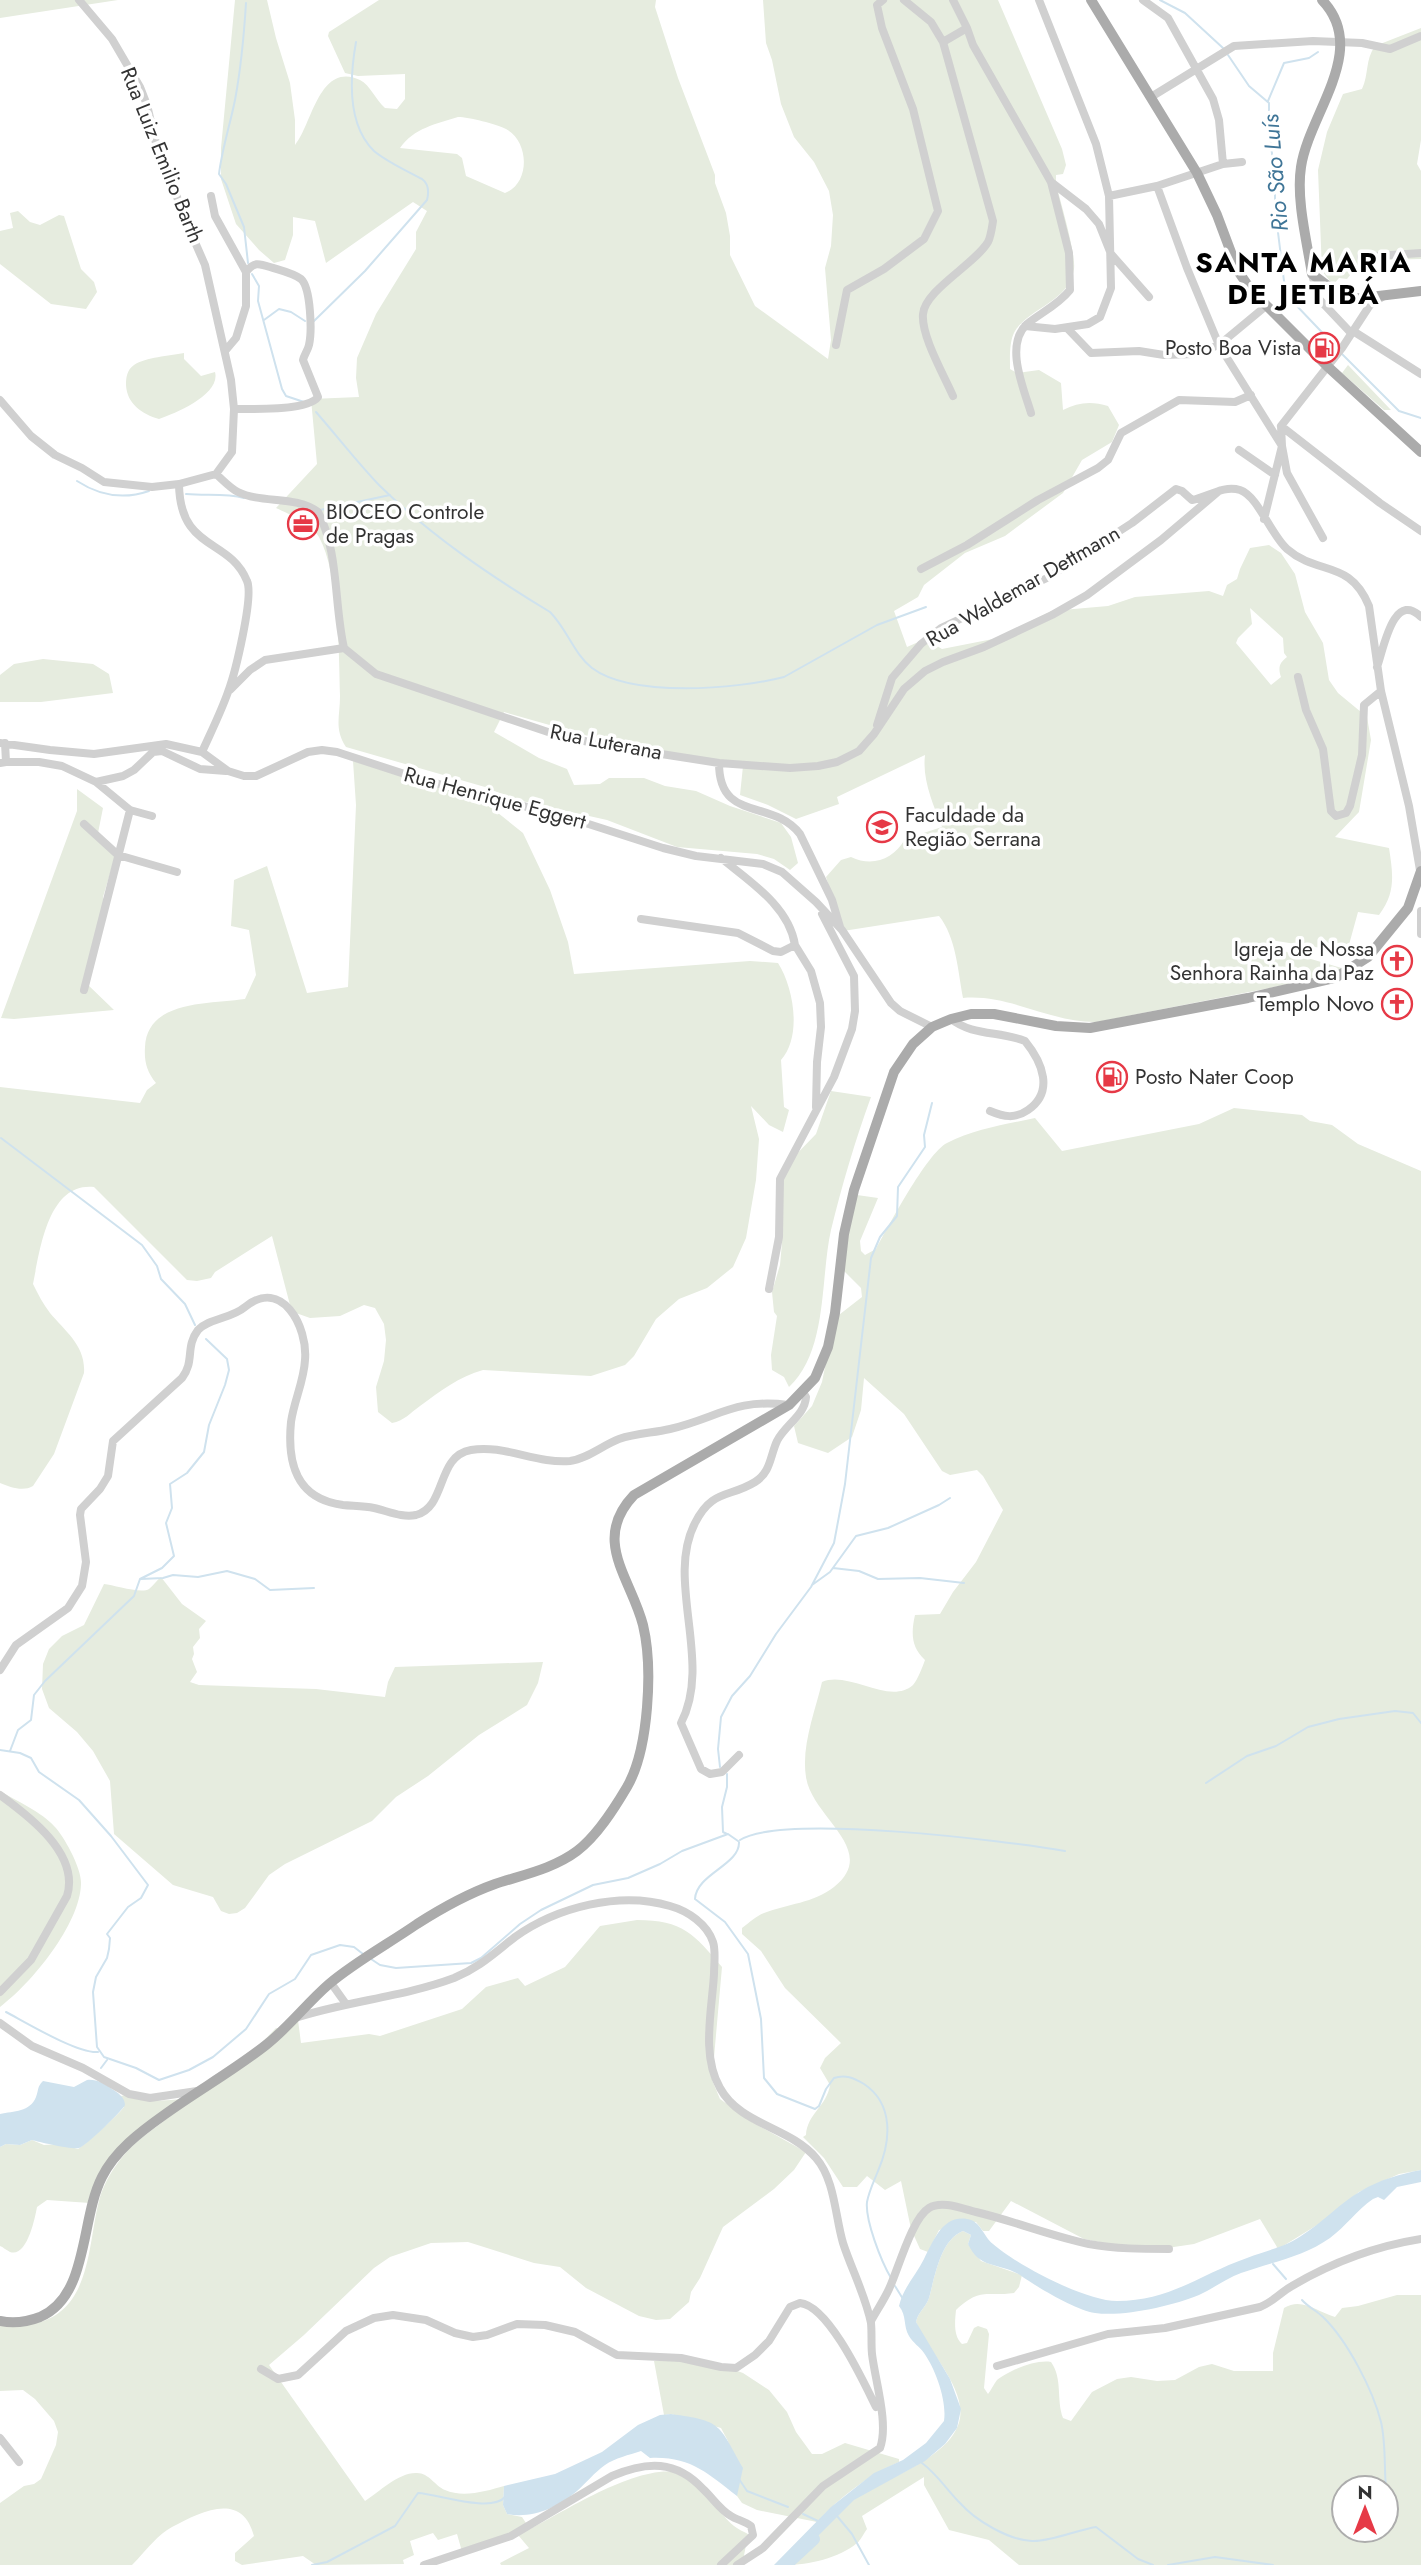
<svg xmlns="http://www.w3.org/2000/svg" width="1421" height="2565" viewBox="0 0 1421 2565" font-family="Jost,sans-serif">
<style>
.green{fill:#e6ecdf;fill-rule:evenodd}
.water{fill:#cfe2ee}
.lines{fill:none;stroke-linecap:round;stroke-linejoin:round}
.stream{stroke:#cfe2ee;stroke-width:2}
.river{stroke:#cfe2ee;stroke-width:12}
.minor{stroke:#d0d0d0;stroke-width:8}
.major{stroke:#ababab;stroke-width:10}
.labels{text-anchor:middle;stroke-width:7;stroke-linejoin:round;paint-order:stroke}
.street-label{font-size:21px;fill:#333;stroke:#fff}
.poi-label{font-size:21px;fill:#333;stroke:#fff;text-anchor:end}
.water-label{font-size:23px;font-style:italic;fill:#3f7597;stroke:#fff}
.district-label{font-size:28px;font-weight:bold;letter-spacing:2px;fill:#000;stroke:#fff}
</style>
<rect width="100%" height="100%" fill="#fff"/>
<path class="green" d="M0,0H118L0,18Z
M235,0H267L276,38L290,83L295,120V145C312,125 319,61 360,80C370,85 376,100 385,108L397,109L405,99V74L358,76L345,73L328,36L329,32L379,0H656L655,7L678,78L715,175V183L726,213L730,236V255L755,306L828,359L831,340L825,268L831,246L833,215L829,191L814,162L794,137L781,104L772,60L766,43L763,0H998L1062,149L1066,165L1063,174L1056,175V183C1060,201 1076,253 1074,269C1070,301 1029,308 1015,331C1009,341 1010,357 1010,369L1017,373L1039,370L1061,383L1063,410C1078,402 1092,401 1108,406L1119,425L1112,442L1082,460L1063,493L1005,536L965,553L924,585L918,597L894,611L907,647L925,639L942,649L998,638L1051,611L1108,606L1135,597L1209,591L1223,596L1227,585L1237,579L1240,569L1250,548L1269,545L1281,553L1295,574L1305,612L1323,643L1329,680L1338,693L1367,717L1371,740L1359,812L1335,837L1389,848C1393,874 1396,893 1379,915L1358,912L1347,952L1270,940V947L1345,969L1320,978L1097,1022C1051,1023 1010,994 963,998C958,971 956,937 939,916L843,931L826,877L841,860L851,857C872,867 893,860 905,839L942,827C933,804 922,780 925,755L837,797L839,804L796,819L768,805L740,795L743,766L599,739L504,712L494,732L539,758L567,769L574,785L600,784L609,778H644L665,786L696,791L730,806L781,823L791,837L798,863L790,870L774,859L757,854L677,847L607,820L513,799L485,787L346,747C334,729 340,716 340,696C339,654 339,573 319,537C310,522 291,515 276,508L317,464L311,399L359,397L356,378L357,358L376,314L416,249V232L427,211L413,202L326,263L315,221L293,217V235L285,260L274,263L259,250L236,224L221,179V148ZM458,117C469,117 496,124 506,129C530,142 530,184 505,193L466,176L462,158L457,154L400,148C414,128 436,124 458,117ZM1250,608L1283,638L1284,653L1287,657C1279,663 1278,668 1281,677L1271,685L1236,643L1238,638L1252,624Z
M1421,28V140L1417,164L1421,171V259L1380,260L1373,251L1366,255L1347,279L1339,278L1333,285L1322,271L1318,170L1327,132L1343,94L1362,89C1369,74 1365,60 1375,46Z
M18,211L30,222L40,225L59,215L64,216L81,269L94,282L97,292L86,309L51,304L0,264V231L13,228L10,213Z
M184,353V359L201,376L215,372C221,394 177,413 159,419C142,414 127,404 126,385C126,377 127,370 134,365C146,357 169,356 184,353Z
M1348,365L1391,410H1384L1342,373Z
M43,659L93,664L109,674L113,693L41,702H0V675L14,664Z
M353,761L478,797L523,833L550,890L568,942L574,974L750,961L778,963C794,988 802,1037 781,1060L784,1107L789,1110L783,1132L769,1125L751,1106L759,1139L756,1180L746,1238L733,1267L707,1288L679,1299L656,1319L634,1356L625,1365L591,1376L483,1370C460,1376 439,1392 420,1406C410,1413 404,1421 392,1423L378,1412L376,1387L384,1361L386,1340L384,1324L375,1308L364,1305L340,1316L310,1318L296,1313L290,1305L272,1236L215,1272L211,1278L197,1281L187,1280L94,1187C48,1182 40,1250 33,1284C38,1294 43,1304 50,1313C65,1331 86,1346 84,1373L54,1454L33,1486C23,1492 10,1487 0,1483V1087L140,1103L147,1090L156,1083C147,1072 144,1062 145,1047C147,1000 210,1004 245,999L256,975L249,930L231,926L234,880L267,866L307,993L348,987L356,805Z
M77,789L103,808L97,838L115,857L103,897L105,903L85,982L114,1010L14,1019L1,1018L77,811Z
M831,1091L871,1097C855,1141 842,1185 831,1230C820,1279 828,1351 789,1387L784,1377L772,1370L771,1355L777,1316L774,1312L772,1292L780,1265L782,1243L779,1202L786,1165L816,1134Z
M1234,1108L1302,1115L1310,1121L1332,1125L1358,1144L1421,1171V2170L1399,2174L1359,2192L1322,2222L1275,2251L1277,2247L1260,2219L1194,2244L1167,2248L1127,2247L1084,2239L1011,2201L989,2231H983L976,2222L939,2230L928,2252L920,2249L911,2229L901,2181L885,2190L867,2176L857,2187H843L824,2158L803,2137L806,2135C807,2114 827,2106 830,2085L820,2068L825,2058L841,2043L785,1988L761,1951L742,1934V1928C749,1923 756,1916 764,1913C787,1904 814,1903 834,1887C880,1850 812,1818 806,1777C801,1746 815,1712 822,1682C849,1670 889,1706 913,1685C918,1679 922,1668 925,1660C911,1647 911,1633 915,1615L940,1614L953,1592L976,1562L1003,1510L983,1476L977,1470L950,1475L942,1471L904,1414L864,1378L861,1410L852,1437L828,1453L798,1443L794,1426L812,1406L822,1382L835,1318L862,1297L861,1288L836,1263L850,1194L878,1198L860,1241L861,1251L865,1255L876,1249C888,1227 927,1153 947,1143C974,1129 1007,1124 1035,1118L1062,1151L1199,1124Z
M161,1577L182,1604L206,1621L199,1629L200,1638L193,1647L194,1654L192,1659L197,1672L190,1682L199,1685L316,1689L385,1697L388,1682L395,1667L543,1662L538,1683L527,1705L479,1735L428,1776L396,1797L372,1821L285,1864L269,1875L245,1908L237,1913L229,1914L221,1911L213,1897L173,1885L114,1834L110,1781L93,1751L77,1732L49,1708L42,1689L43,1664L49,1649L62,1636L84,1625L104,1584C114,1585 141,1594 149,1589C153,1586 157,1580 161,1577Z
M0,1791C15,1800 43,1813 54,1826C64,1836 82,1869 81,1884C80,1924 32,1983 0,2007Z
M637,1920C683,1920 694,1934 722,1967L712,2080L720,2099L752,2122L806,2152L794,2170L774,2189L723,2227L700,2278L691,2292L689,2302L670,2319L656,2320L639,2316L586,2288L560,2267L534,2263L468,2242L431,2243L390,2257L374,2268L304,2335L269,2365L365,2501C379,2492 399,2472 417,2473C429,2473 435,2486 445,2490C463,2498 487,2491 504,2486L503,2505L507,2514L522,2517L530,2529C564,2512 655,2452 690,2478C707,2490 720,2515 734,2526C738,2529 744,2532 748,2534L743,2561L737,2565H501L500,2563L529,2548L518,2535L463,2555L457,2534L438,2540L433,2533L410,2541L414,2555L403,2560L404,2564L316,2565L303,2556L242,2565L235,2561V2553L254,2536C242,2490 200,2512 172,2527C157,2535 144,2553 132,2565H0V2503L24,2486L34,2484L41,2479L56,2445L58,2432L54,2421L35,2399L23,2390L0,2391V2322C10,2323 22,2326 32,2324C93,2313 87,2243 100,2197C105,2181 114,2167 124,2155C137,2139 157,2127 173,2114C209,2087 245,2061 276,2028L281,2029L298,2020L301,2043L369,2034L380,2036L462,2009L486,1987L518,1978L525,1986L565,1967L600,1926Z
M130,2094C148,2102 163,2101 182,2099L128,2139L90,2203L47,2200L37,2207C35,2218 27,2258 10,2252C6,2250 3,2247 0,2246V2147L6,2144L20,2145L32,2140L44,2145L60,2144L78,2149C85,2145 119,2114 124,2107L121,2096Z
M963,2231L971,2235L968,2244L981,2261L1022,2275L1019,2287L1014,2293C985,2297 981,2287 956,2310C955,2321 953,2336 962,2344L967,2343L974,2328L978,2326L987,2329L989,2334L984,2388L988,2394C991,2390 994,2384 997,2380C1009,2370 1037,2359 1051,2362C1063,2379 1056,2399 1063,2418L1071,2421L1092,2392L1117,2379L1131,2377L1157,2381L1175,2380L1199,2367L1212,2364L1234,2371H1273V2353L1284,2308C1302,2297 1317,2312 1335,2317L1342,2308L1358,2306L1397,2295H1421V2565H1019L989,2540L949,2530L924,2485V2477L862,2516L867,2529C864,2533 861,2540 857,2543C840,2558 807,2565 787,2565C812,2545 830,2517 856,2498C885,2478 954,2457 960,2418C965,2386 926,2349 916,2322C918,2312 926,2307 929,2298C935,2277 940,2240 963,2231ZM1344,2488H1386V2530H1344Z
M654,2361H709L743,2373L769,2390L787,2412L796,2432L812,2454H822L845,2443L899,2459V2462C867,2476 840,2497 817,2522L757,2510L742,2503L737,2496L728,2441L721,2428L671,2414L664,2415Z"/>
<path class="water" d="M87,2080C96,2079 104,2083 112,2089C117,2092 125,2097 125,2105C124,2109 85,2147 79,2148C73,2150 39,2142 32,2140L20,2145L6,2144L0,2147V2114C14,2111 30,2112 36,2097C39,2089 37,2087 43,2081L74,2087Z
M1421,2170V2182L1397,2187L1384,2200L1378,2197L1373,2199C1357,2210 1346,2226 1330,2238C1303,2257 1272,2262 1241,2273C1227,2278 1214,2288 1199,2295C1172,2306 1124,2317 1095,2313C1075,2310 1037,2287 1020,2275C999,2262 980,2270 968,2244L971,2235L963,2231C940,2240 935,2277 929,2298C926,2307 918,2312 916,2322L950,2379L961,2409L957,2428L945,2444L925,2461L854,2500L797,2557L787,2565H774L831,2507L874,2473L903,2460L926,2443L944,2421C947,2401 936,2370 924,2353C920,2347 913,2343 909,2336C903,2326 907,2316 899,2306C903,2288 916,2275 924,2259C933,2242 942,2215 967,2219C981,2221 983,2236 993,2244C1017,2265 1085,2301 1117,2301C1170,2301 1201,2274 1247,2258C1267,2250 1283,2248 1301,2236C1322,2223 1340,2203 1361,2191C1379,2180 1400,2174 1421,2170Z
M671,2414C723,2421 718,2424 743,2468L737,2496C707,2473 690,2456 650,2458L641,2451C629,2455 615,2458 605,2465C594,2473 587,2482 577,2491C558,2508 531,2519 507,2514L503,2505L504,2486L555,2474L602,2452L638,2425L660,2415Z"/>
<g class="lines">
<path class="stream" d="M1160,0L1185,13L1223,48
M246,3C244,35 241,68 235,100C230,125 222,149 219,174L226,184L244,227L248,263
M1228,55L1249,86L1269,103V127L1275,180V208L1284,281L1294,303L1337,348
M1268,101L1284,63L1309,58L1318,52
M252,274L259,286L258,301L282,389L286,396L304,402
M264,320L279,309L291,312L305,321
M314,321L365,271L427,200C429,192 429,184 422,179C407,171 387,162 374,151C346,124 350,76 356,42
M1341,353L1399,411L1421,418
M316,412C337,436 357,462 379,485C430,535 489,575 550,612C567,629 574,654 592,668C632,698 737,689 784,677L877,625L926,607
M77,481C100,496 123,500 149,491
M186,494C206,496 225,493 244,498
M320,510L390,495
M1,1138L142,1245L157,1266L161,1279L185,1304L195,1325
M833,1568L859,1571L878,1579L920,1578L964,1583
M141,1579L163,1578L173,1575L198,1577L227,1571L255,1579L270,1590L314,1588
M812,1585L830,1572L856,1536L888,1528L939,1505L950,1498
M0,1750L20,1753L31,1758L39,1772L79,1800L111,1836L148,1885L141,1898L128,1907L107,1934L110,1938L109,1949L107,1958L96,1977L93,1992L97,2047L104,2057L136,2068L159,2080L189,2070L213,2057L246,2029L269,1994L295,1979L311,1955L340,1945L354,1947L363,1954
M10,1751L18,1730L31,1720L34,1695L45,1681L134,1596L140,1579L162,1568L174,1556L166,1523L172,1508L170,1484L187,1473L204,1452L209,1425L225,1385L229,1370L227,1359L206,1339
M720,1767L718,1749L721,1717L732,1696L750,1676L776,1634L811,1587L834,1543L845,1484L871,1258L880,1237L897,1216L898,1187L925,1147L924,1135L932,1103
M1206,1783L1247,1756L1276,1746L1308,1727L1339,1719L1395,1711L1413,1713L1421,1723
M727,1834L723,1832L722,1807L727,1787V1774
M740,1840C783,1813 1007,1841 1065,1851
M739,1842C740,1865 696,1874 695,1899L725,1922L748,1954L761,2019L764,2078L777,2094L815,2109L819,2106L826,2089L834,2078C845,2074 854,2078 864,2084C894,2104 891,2141 878,2171C874,2181 869,2191 867,2202C865,2220 881,2261 891,2278
M371,1959L380,1965L396,1968L471,1963L481,1958L520,1924L541,1910L593,1885L628,1878L660,1864L682,1851L728,1834L738,1841
M6,2012C25,2022 78,2054 98,2052
M101,2068L107,2060
M1273,2264L1286,2279
M895,2286L903,2299
M1302,2300C1308,2307 1317,2311 1323,2317C1347,2340 1373,2390 1381,2422C1386,2443 1384,2467 1386,2488
M922,2463C937,2474 947,2490 960,2503C975,2520 1008,2540 1032,2541C1050,2542 1077,2530 1096,2527L1138,2559L1153,2565
M739,2479L747,2491L788,2507
M1386,2490L1389,2523
M803,2514L818,2521
M837,2516L852,2534L869,2565
M312,2565L327,2562L395,2526L418,2493C438,2494 491,2513 505,2497
M1168,2565L1215,2557L1273,2565"/>
<path class="river" d="M786,2565L814,2539"/>
<path class="minor" d="M904,0L931,22L943,42
M953,0L967,28L973,45L1051,182L1069,253L1070,290C1058,305 1042,312 1027,324C1004,345 1024,389 1031,413
M1143,0L1168,18L1213,99L1219,120L1223,164
M1151,97L1234,46L1313,41L1362,43L1390,49L1421,36
M1051,182L1086,209L1099,224L1111,254L1149,297
M1157,186L1187,268L1219,345L1282,446L1287,473L1323,538
M211,196L215,216L246,272V306L236,338L225,351
M1109,196L1157,186L1223,164L1242,162
M1361,257L1421,253
M1312,274L1318,298L1351,333
M1025,326L1055,329L1088,324L1100,317L1111,288L1109,196L1096,144L1039,0
M1067,328L1091,353L1139,351L1164,355L1194,354L1219,345L1266,306
M1353,331L1421,374
M836,345L847,290L884,269L924,239L938,211L913,109L882,28L877,5L883,0
M953,396C944,375 921,336 923,314C925,290 975,264 988,242C991,236 992,227 993,221L943,42L967,28
M0,400L31,436L55,455L82,468L104,482L152,487L179,484L216,474L232,452L234,409L231,380L205,265L184,217L170,177L159,156L147,105L140,87L112,39L79,0
M234,409C252,409 308,411 318,397L303,360C304,355 308,350 309,345C312,332 311,288 301,279C293,273 279,270 270,267C258,263 254,262 246,272
M1281,426L1380,503L1421,531
M1239,450L1275,475
M216,474C223,480 230,488 238,492C262,504 296,495 318,512C339,551 334,605 344,648
M179,484C180,552 229,537 247,581C254,596 235,674 228,692C221,712 211,732 202,752
M1264,519L1282,446L1281,426L1342,348L1370,305L1384,296
M921,569L967,545L1038,500L1098,468L1108,460L1121,433L1179,400L1235,402L1251,395
M344,648L376,674L551,733L597,744L719,763L790,768L818,766L837,762L859,751L874,734L904,689L925,671L943,662L984,647L1052,615L1087,595L1161,540L1219,491
M1377,667C1383,652 1393,589 1421,617
M1298,677L1306,710L1323,749L1331,811L1336,816L1346,813L1350,806L1362,755L1364,705L1381,691
M230,690L250,670L265,660L344,648
M877,725L892,678L921,644L941,628L1047,578L1132,523L1176,489L1182,491L1192,500C1208,497 1223,485 1240,490C1258,496 1271,535 1287,549C1318,576 1350,559 1369,606L1381,691L1409,806L1421,876
M0,743L50,750L94,754L166,744L202,752L228,771L244,776H256L308,752L322,750L337,752L420,779L573,819L663,848L696,856L763,864L782,872L816,902L842,930L891,1003L900,1011L932,1027
M6,762H39L62,766L96,782L123,776L134,770L153,752L162,751L200,769L226,771
M0,763L6,762L5,743
M719,763C719,823 772,798 800,834L832,900L840,927
M96,782L130,810L152,816
M84,824L118,855L177,872
M1421,911V934
M641,919L738,933L773,951L781,952L795,945C789,906 749,881 721,858
M795,945L811,971L820,1003L821,1027L817,1062L816,1107
M84,990L130,810
M951,1019C972,1036 1000,1031 1025,1041C1043,1063 1054,1092 1028,1110C1015,1119 1004,1117 990,1111
M769,1289L779,1237L780,1179L834,1077L852,1029L855,1011L854,976L822,914
M0,1670L16,1645L68,1608L82,1586L86,1562L80,1515L81,1509L100,1489L108,1476L113,1441L182,1378C195,1361 185,1347 198,1330C209,1318 231,1319 245,1307C282,1277 308,1327 305,1360C304,1381 294,1401 291,1422C287,1463 296,1499 343,1505C353,1506 364,1506 374,1508C388,1511 402,1518 416,1515C447,1507 436,1456 471,1450C503,1444 537,1464 570,1461C587,1459 603,1445 619,1439C636,1433 653,1433 670,1429C717,1418 735,1398 788,1405
M739,1755L722,1772L710,1774L701,1769L681,1723C713,1662 665,1581 695,1523C712,1489 729,1498 755,1482C771,1472 770,1456 777,1441C785,1425 805,1415 806,1397L803,1392
M0,1795C29,1816 80,1854 67,1896L31,1960L0,1992
M331,1983L346,2004
M295,2018C347,2001 403,1997 454,1978C480,1967 493,1954 515,1937C557,1907 620,1891 670,1906C688,1911 707,1924 713,1942C716,1951 714,1964 714,1974C712,2010 701,2055 720,2088C740,2125 790,2127 816,2158C835,2180 835,2216 843,2243C851,2268 866,2297 871,2323C872,2333 871,2344 872,2354C875,2380 889,2424 880,2448L823,2486L763,2548L737,2565
M0,2023L32,2046L83,2068L129,2094L150,2098L197,2091
M871,2321C877,2310 884,2300 889,2289C898,2270 912,2218 929,2208C942,2200 963,2209 976,2212C1014,2221 1051,2236 1089,2244C1116,2249 1142,2249 1169,2249
M997,2366L1108,2334L1165,2328L1260,2307C1273,2302 1281,2292 1292,2286C1331,2263 1377,2246 1421,2239
M261,2369L278,2379L298,2375L346,2331L374,2318L393,2315L426,2320L455,2333L473,2337L487,2335L517,2324L545,2325L575,2332L617,2355L681,2358L721,2367L736,2368L755,2355L769,2341L790,2307L800,2303C829,2306 864,2383 876,2407
M0,2438L19,2462
M424,2565L511,2536L612,2476C647,2461 676,2460 703,2489C712,2497 720,2510 731,2516C737,2520 745,2521 751,2526L753,2535L721,2565"/>
<path class="major" d="M1091,0L1197,173L1217,215L1238,271L1251,290L1327,366L1421,452
M1322,0C1370,50 1309,113 1301,167C1296,199 1307,242 1312,274L1340,295L1353,299L1421,291
M0,2321C14,2324 27,2322 40,2317C89,2296 80,2220 102,2177C115,2151 140,2132 164,2115C197,2091 233,2071 266,2045C289,2027 307,2003 329,1984C355,1962 388,1944 417,1924C442,1908 467,1894 495,1884C522,1875 553,1869 577,1851C597,1836 614,1809 627,1787C649,1749 653,1667 643,1625C631,1578 591,1540 634,1495L789,1405L815,1378L828,1347L835,1313L844,1234L854,1190L894,1072L913,1044L932,1027L951,1019L971,1014H994L1056,1026L1090,1028L1248,998L1335,978L1368,957L1408,908L1421,871"/>
</g>
<defs>
<g id="fuel-ring" transform="scale(1.575)"><circle r="9.5" fill="#fff" stroke="#e63946" stroke-width="1.5"/><path d="M-5.5-6h7V0h2V4h1.3V-2.5L3-4.5l.8-.8L6-3V5H2.5V1h-1V6h-7ZM-4.2-4.7v3.2H.2V-4.7Z" fill="#e63946"/></g>
<g id="office-ring" transform="scale(1.575)"><circle r="9.5" fill="#fff" stroke="#e63946" stroke-width="1.5"/><path d="M-6-3h4V-5.5h4V-3h4V5H-6ZM-1-4.5V-3h2v-1.5ZM-6 0V1H6V0Z" fill="#e63946"/></g>
<g id="university-ring" transform="scale(1.575)"><circle r="9.5" fill="#fff" stroke="#e63946" stroke-width="1.5"/><path d="M0-5L7-2L0 1L-7-2ZM-4 1L0 2.5L4 1V4Q0 6-4 4Z" fill="#e63946"/></g>
<g id="church-ring" transform="scale(1.575)"><circle r="9.5" fill="#fff" stroke="#e63946" stroke-width="1.5"/><path d="M-1.2-6h2.4v3.5h3.3v2.4h-3.3V6h-2.4V-.1h-3.3v-2.4h3.3Z" fill="#e63946"/></g>
</defs>
<g fill-rule="evenodd">
<use href="#fuel-ring" x="1324" y="348"/>
<use href="#office-ring" x="303" y="524"/>
<use href="#university-ring" x="882" y="827"/>
<use href="#church-ring" x="1397" y="961"/>
<use href="#church-ring" x="1397" y="1004"/>
<use href="#fuel-ring" x="1112" y="1077"/>
</g>
<g class="labels">
<g class="street-label">
<text transform="translate(162 155) rotate(68)" y="7">Rua Luiz Emilio Barth</text>
<text transform="translate(1023 586) rotate(-30)" y="7">Rua Waldemar Dettmann</text>
<text transform="translate(606 742) rotate(11)" y="7">Rua Luterana</text>
<text transform="translate(495 798) rotate(15)" y="7">Rua Henrique Eggert</text>
</g>
<g class="poi-label">
<text x="1301" y="355">Posto Boa Vista</text>
<text x="326" y="519" text-anchor="start">BIOCEO Controle<tspan x="326" dy="24">de Pragas</tspan></text>
<text x="905" y="822" text-anchor="start">Faculdade da<tspan x="905" dy="24">Região Serrana</tspan></text>
<text x="1374" y="956">Igreja de Nossa<tspan x="1374" dy="24">Senhora Rainha da Paz</tspan></text>
<text x="1374" y="1011">Templo Novo</text>
<text x="1135" y="1084" text-anchor="start">Posto Nater Coop</text>
</g>
<g class="water-label">
<text transform="translate(1275 173) rotate(-95)" y="8">Rio São Luís</text>
</g>
<g class="district-label">
<text x="1304" y="272">SANTA MARIA<tspan x="1304" dy="32">DE JETIBÁ</tspan></text>
</g>
</g>
<g transform="translate(1365 2509)"><circle r="33" fill="#ffffff" stroke="#adadad" stroke-width="2"/>
<path d="M0-5L12 26L0 18L-12 26Z" fill="#e63946"/>
<text y="-10" font-size="19" font-weight="bold" text-anchor="middle" fill="#333333">N</text>
</g>
</svg>
